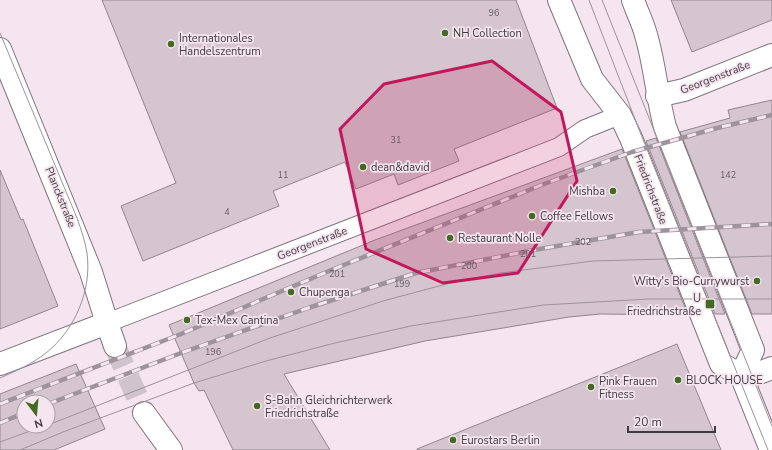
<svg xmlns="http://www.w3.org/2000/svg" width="772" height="450" viewBox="0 0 772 450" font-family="'Nunito Sans',sans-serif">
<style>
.building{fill:#d4c5ce;stroke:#93858d;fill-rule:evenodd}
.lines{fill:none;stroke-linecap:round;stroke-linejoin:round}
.minor-tunnel{stroke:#d0c3cb;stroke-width:22;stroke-dasharray:22 11;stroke-linecap:butt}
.pedestrian-casing{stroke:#81747c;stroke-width:20}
.minor-casing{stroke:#81747c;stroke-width:24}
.secondary-casing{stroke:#81747c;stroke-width:24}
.pedestrian{stroke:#fff;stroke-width:18}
.minor{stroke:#fff;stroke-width:22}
.secondary{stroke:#fff;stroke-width:22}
.tram{stroke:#9e939a;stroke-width:1}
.rail-casing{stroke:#9e939a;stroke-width:4.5}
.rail{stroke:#f4e5ee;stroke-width:3;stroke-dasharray:9;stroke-linecap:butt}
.marked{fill:#c2185b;fill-opacity:0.2;stroke:#c2185b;stroke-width:3;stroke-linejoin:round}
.poi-dot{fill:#446922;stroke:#f4e5ee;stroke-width:1.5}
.labels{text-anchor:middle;stroke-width:3.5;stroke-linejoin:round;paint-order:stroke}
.number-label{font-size:9px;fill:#655d62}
.poi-label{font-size:11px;fill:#403a3e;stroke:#f4e5ee;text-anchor:start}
.street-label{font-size:11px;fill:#403a3e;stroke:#f4e5ee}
</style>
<rect width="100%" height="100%" fill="#f4e5ee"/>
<path class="building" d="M102,0H516L557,108L454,149L459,161L398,185L394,174L356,189L345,162L273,191L279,206L143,261L121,206L176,183Z
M671,0H772V20L692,52Z
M772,100V314H752L680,132L730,118L728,110Z
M656,138L725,314H715L646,141Z
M622,149L688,315L600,314L569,317L425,341L284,374L330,450H233L204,390L199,391L194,383L169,325L375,240Z
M0,170L21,220L23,219L58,306L0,329Z
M677,344L721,450H417V449Z
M76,364L105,429L54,450H0V394ZM24,402H48V426H24Z"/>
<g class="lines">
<path class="minor-tunnel" d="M115,346L144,413"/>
<g class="pedestrian-casing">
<path id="pedestrian" d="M107,323L559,147L585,129L620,115"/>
</g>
<g class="minor-casing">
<path id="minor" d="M0,49L91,272L107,323L115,346
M657,96L684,90L772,55
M0,364L107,323
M743,379L772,368
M144,413L171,450"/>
</g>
<g class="secondary-casing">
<path id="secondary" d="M559,0L592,79L620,115L631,138L721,364L741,375L771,450
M633,0C637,12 643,23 646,35C655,65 657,97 665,127L753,350L741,375"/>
</g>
<use href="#pedestrian" class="pedestrian"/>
<use href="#minor" class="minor"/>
<use href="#secondary" class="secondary"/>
<path class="tram" d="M589,0L640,132L768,450
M602,0L772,426
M0,33L77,218C81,229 85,241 87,253C92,290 75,330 46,353C32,364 16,371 0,378
M48,425L270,338L383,301L454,282L501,273L593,261L772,256
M0,442L44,426
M20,450L63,432L194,383L266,361L335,343L411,326L543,305L649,299H772"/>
<g class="rail-casing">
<path id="rail" d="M0,404L181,334L329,271L544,184L632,152L717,128L772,115
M48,404L181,353L308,308L416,273L534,250L639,232L772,224
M0,423L24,413"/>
</g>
<use href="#rail" class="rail"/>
</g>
<path class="marked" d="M492,61L561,112L577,181L518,273L443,283L366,249L340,129L384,84Z"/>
<g class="poi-dot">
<circle cx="445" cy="33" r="4"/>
<circle cx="171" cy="44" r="4"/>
<circle cx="363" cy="167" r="4"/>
<circle cx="613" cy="191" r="4"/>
<circle cx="532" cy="216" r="4"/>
<circle cx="450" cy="238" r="4"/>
<circle cx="757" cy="281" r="4"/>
<circle cx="291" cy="292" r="4"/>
<rect x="705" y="299" width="10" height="10" rx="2"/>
<circle cx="187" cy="320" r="4"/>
<circle cx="678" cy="380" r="4"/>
<circle cx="591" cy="387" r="4"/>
<circle cx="257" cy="406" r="4"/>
<circle cx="453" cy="440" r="4"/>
</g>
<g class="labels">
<g class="number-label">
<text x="494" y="16">96</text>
<text x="396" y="143">31</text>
<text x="283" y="178">11</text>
<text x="728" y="178">142</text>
<text x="227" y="215">4</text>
<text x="583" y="245">202</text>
<text x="528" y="257">201</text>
<text x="469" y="269">200</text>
<text x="337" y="277">201</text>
<text x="402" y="287">199</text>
<text x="213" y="355">196</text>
</g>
<g class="poi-label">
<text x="453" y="37">NH Collection</text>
<text x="179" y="42">Internationales<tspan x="179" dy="13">Handelszentrum</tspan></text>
<text x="371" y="171">dean&amp;david</text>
<text x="605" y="195" text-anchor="end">Mishba</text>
<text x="540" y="220">Coffee Fellows</text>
<text x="458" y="242">Restaurant Nolle</text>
<text x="749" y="285" text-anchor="end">Witty's Bio-Currywurst</text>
<text x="299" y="296">Chupenga</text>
<text x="701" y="302" text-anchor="end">U<tspan x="701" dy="13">Friedrichstraße</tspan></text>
<text x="195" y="324">Tex-Mex Cantina</text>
<text x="686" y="384">BLOCK HOUSE</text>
<text x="599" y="385">Pink Frauen<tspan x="599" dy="13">Fitness</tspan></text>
<text x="265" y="404">S-Bahn Gleichrichterwerk<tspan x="265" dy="13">Friedrichstraße</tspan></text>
<text x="461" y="444">Eurostars Berlin</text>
</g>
<g class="street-label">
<text transform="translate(715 77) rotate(-21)" y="4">Georgenstraße</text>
<text transform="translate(651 189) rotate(69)" y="4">Friedrichstraße</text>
<text transform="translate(61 197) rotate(68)" y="4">Planckstraße</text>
<text transform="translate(312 243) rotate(-21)" y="4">Georgenstraße</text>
</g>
</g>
<g transform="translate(36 414) rotate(164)"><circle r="19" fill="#f4e5ee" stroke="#aca1a8"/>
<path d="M0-3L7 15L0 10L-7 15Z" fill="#446922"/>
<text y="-6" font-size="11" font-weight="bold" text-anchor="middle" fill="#403a3e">N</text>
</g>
<path d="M628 426v6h87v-6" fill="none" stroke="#403a3e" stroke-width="2"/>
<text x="634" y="426" font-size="12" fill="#403a3e" stroke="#f4e5ee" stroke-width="3" paint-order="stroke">20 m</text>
</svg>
